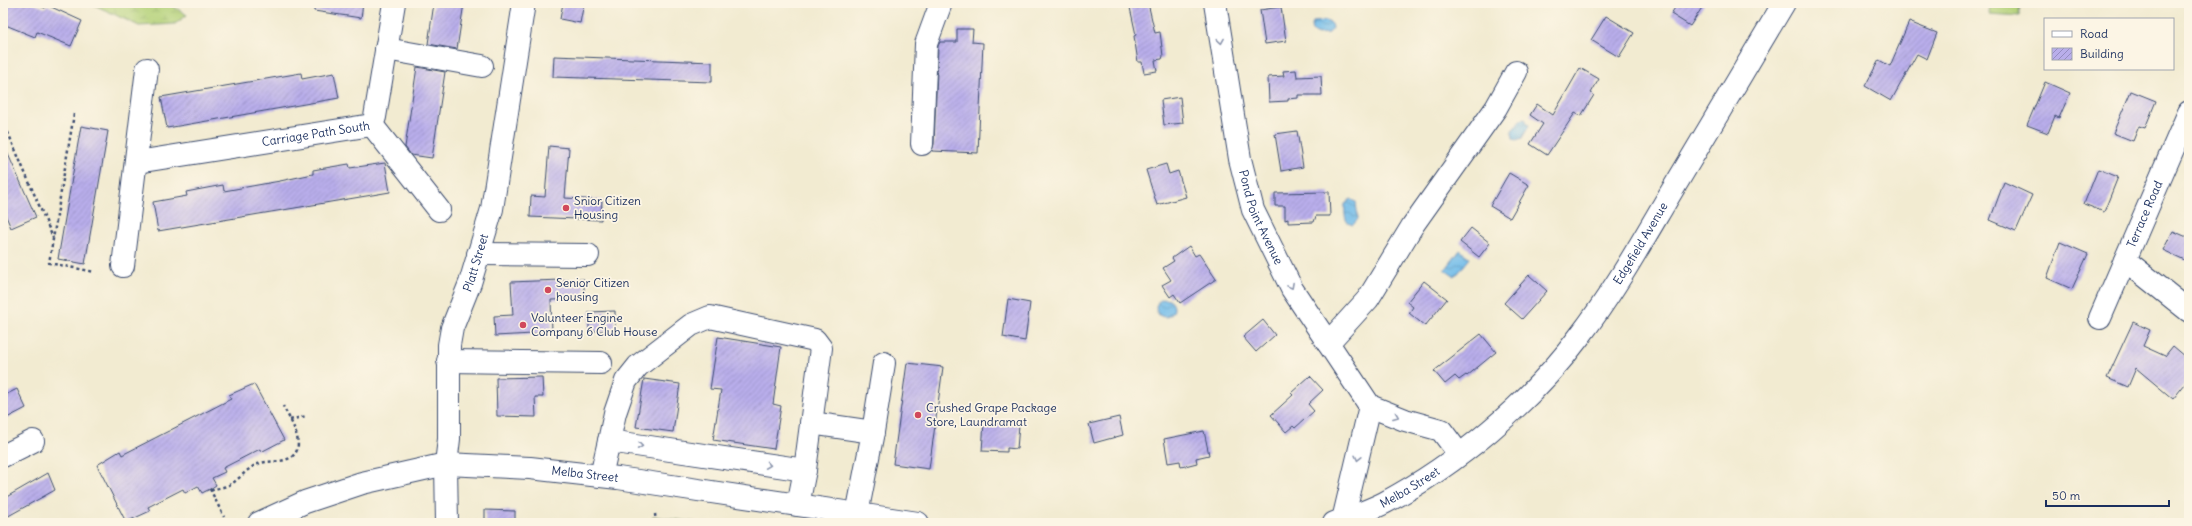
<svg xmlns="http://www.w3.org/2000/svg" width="2192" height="526" viewBox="0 0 2192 526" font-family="Delius,sans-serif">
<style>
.wetland{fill:url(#wetland-marsh);stroke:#67806b}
.park{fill:url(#park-tufts);stroke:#67806b}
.water{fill:url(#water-waves);stroke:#4676a4}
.building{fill:url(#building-hatch)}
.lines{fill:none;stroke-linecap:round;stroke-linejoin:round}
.minor-casing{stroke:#3b4b6f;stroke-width:24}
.major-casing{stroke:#3b4b6f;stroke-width:24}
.path{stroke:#3b4b6f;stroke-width:2.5;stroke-dasharray:3 3;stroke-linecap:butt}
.minor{stroke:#fff;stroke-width:22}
.major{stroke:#fff;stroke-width:22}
.oneway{stroke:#8d97ae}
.poi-dot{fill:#d1495b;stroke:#fcf5e5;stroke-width:1.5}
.labels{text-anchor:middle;stroke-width:3.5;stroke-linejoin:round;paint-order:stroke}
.street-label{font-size:12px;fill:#1b2f5e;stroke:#fcf5e5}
.poi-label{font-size:12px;fill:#1b2f5e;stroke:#fcf5e5;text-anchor:start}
</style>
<defs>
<pattern id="wetland-marsh" width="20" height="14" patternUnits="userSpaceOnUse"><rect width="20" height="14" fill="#b3d178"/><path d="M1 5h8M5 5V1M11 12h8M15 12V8" fill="none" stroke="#99b46a"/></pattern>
<pattern id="park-tufts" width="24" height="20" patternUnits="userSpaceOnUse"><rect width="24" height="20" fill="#b3d178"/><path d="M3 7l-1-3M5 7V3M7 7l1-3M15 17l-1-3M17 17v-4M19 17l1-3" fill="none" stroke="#99b46a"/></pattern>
<pattern id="water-waves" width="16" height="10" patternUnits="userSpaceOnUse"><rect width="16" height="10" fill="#71bcea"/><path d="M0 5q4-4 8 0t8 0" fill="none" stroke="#5c99c1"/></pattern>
<pattern id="building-hatch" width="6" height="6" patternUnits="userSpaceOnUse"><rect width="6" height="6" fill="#b9aeeb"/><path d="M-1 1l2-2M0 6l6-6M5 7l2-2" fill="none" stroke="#968ec2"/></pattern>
</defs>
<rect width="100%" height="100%" fill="#fcf5e5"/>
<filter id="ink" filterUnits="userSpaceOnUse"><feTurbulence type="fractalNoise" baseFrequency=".025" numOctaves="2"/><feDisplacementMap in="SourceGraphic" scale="8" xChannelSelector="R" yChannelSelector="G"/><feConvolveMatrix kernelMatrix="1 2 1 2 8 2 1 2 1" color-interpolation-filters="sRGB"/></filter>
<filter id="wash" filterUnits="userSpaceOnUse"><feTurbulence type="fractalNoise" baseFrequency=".012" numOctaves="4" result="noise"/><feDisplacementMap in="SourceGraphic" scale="16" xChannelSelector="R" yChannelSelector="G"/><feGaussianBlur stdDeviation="0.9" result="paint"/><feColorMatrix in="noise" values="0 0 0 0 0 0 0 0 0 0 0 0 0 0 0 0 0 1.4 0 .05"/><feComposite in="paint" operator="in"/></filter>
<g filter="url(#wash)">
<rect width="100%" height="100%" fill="#f2ebd1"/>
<path class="wetland" d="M90,3H168L187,15L175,24L139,26Z"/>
<path class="park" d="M1990,3H2020L2019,16L1989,14Z
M653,516L657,517L700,523H653Z"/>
<path class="water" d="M1326,21L1332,24L1333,28L1329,33L1315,34L1311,30L1313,22Z
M1525,119L1529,126L1522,138L1516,140L1513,138L1512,131L1520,120Z
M1351,199L1356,202L1358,219L1353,225C1343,223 1345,213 1345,204Z
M1460,250L1470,258L1455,277L1445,270Z
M1156 308a9 9 0 1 1 18 0a9 9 0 1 1-18 0Z"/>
<g id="blocks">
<path class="building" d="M3,3H32L45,8L47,5L82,21L71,46L37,32L35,37L3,24Z
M314,3H363L361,18L314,11Z
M434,3H464L457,49L428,44Z
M563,3H584L580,23L560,19Z
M1129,3H1148L1155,33L1160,32L1163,56L1162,59L1155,60L1157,71L1144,73L1142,62H1138L1134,36L1136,35Z
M1678,3H1705L1690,26L1671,14Z
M1281,7L1286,41L1265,44L1260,10Z
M1606,16L1634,33L1619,57L1591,40Z
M1909,22L1937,33L1927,59L1917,54L1891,101L1865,86L1879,60L1890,66Z
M957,29H973L972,42L983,43L978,153L932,151L934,144L938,46L940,42H957Z
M554,56L712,62V82L553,77Z
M417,67L445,72L432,158L411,155L405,147Z
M1580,68L1599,79L1591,93L1594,95L1581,116L1575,113L1547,155L1530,144L1543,124L1530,115L1537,104L1553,115Z
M1296,70L1297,77L1321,76L1322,95H1298V98L1288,99V101L1269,102L1268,77L1284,76L1283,71Z
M301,73L302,79L334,73L339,98L167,128L161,97Z
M2045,82L2070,93L2059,118L2055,116L2048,133L2027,125Z
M2131,91L2156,101L2145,128L2139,126L2133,141L2113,133Z
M1180,97L1183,123L1164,125L1161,100Z
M81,126L108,131L85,264L58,259Z
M1297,131L1303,167L1281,171L1275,134Z
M3,143L36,217L11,228L3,209Z
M549,146L569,148L565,198L602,200L601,220L530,217L531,196L545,197Z
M385,163L390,192L158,231L153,202L187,196L186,192L223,185L224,191L280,181L313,174V170L349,164L350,168Z
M1166,164L1169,174L1178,171L1186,197L1157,205L1146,170Z
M2098,169L2118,177L2104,212L2084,204Z
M1509,173L1529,185L1510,218L1490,206Z
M2004,182L2032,195L2016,231L1990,220Z
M1329,192L1330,216H1316L1314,222L1288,223V219L1285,220V206H1275V193Z
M1471,228L1490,243L1479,257L1460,242Z
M2173,231L2189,238V262L2163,250Z
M2060,242L2088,254L2072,289L2047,278Z
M1189,246L1195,256L1199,254L1216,279L1180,303L1174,294L1170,297L1162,285L1171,280L1163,268L1174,261L1172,258Z
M1529,275L1547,291L1522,319L1504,303Z
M584,279V299L551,300L552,333L495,336L494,316L513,315L511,282Z
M1424,281L1447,299L1425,326L1409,313L1413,307L1407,302Z
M1008,299L1030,303L1025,341L1003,337Z
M615,311V331H589V312Z
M1263,320L1275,335L1256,352L1243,337Z
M2133,322L2150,330L2143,346L2165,356L2173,346L2186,357L2183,361L2189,366V379L2173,399L2136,368L2128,387L2107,378Z
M1481,334L1496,352L1467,376L1466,375L1459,380L1455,376L1445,384L1434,371Z
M718,337L781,347L773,404L781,406L774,449L713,440L721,390L710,389Z
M907,363L943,367L929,469L893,464Z
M1310,376L1323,390L1308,404L1314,411L1295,428L1293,426L1286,432L1271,415L1293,395L1291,393Z
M542,377L543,397H535L536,417L497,416L496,378Z
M644,379L680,384L673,432L636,427Z
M254,384L284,440L261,452L260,449L223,468L225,472L212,478L216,485L210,489L202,493L198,486L185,493L183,489L148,507L150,511L126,522L97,465L120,451L122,455L231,399L229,395Z
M17,389L26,408L3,420V396Z
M1119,417L1123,435L1094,443L1089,424Z
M984,422L1019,425L1017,449L1007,448V452L982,451Z
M1204,431L1209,455L1196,458L1197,463L1181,467L1180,461L1168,463L1164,439Z
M48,473L55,490L3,519V499Z
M485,510L515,511V523H485Z"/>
</g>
</g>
<g filter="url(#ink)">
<use href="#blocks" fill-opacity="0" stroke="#3b4b6f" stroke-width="1"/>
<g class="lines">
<g class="minor-casing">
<g id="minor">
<path id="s1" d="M1215,3L1240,159L1253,210L1292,289L1370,406L1405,420L1441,430L1459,454"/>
<path d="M386,49L482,66"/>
<path d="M372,125L439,210"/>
<path d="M922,144L926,44L941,3"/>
<path id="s2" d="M137,162L372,125L375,117L394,3"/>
<path d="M478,254L588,255"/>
<path d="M2125,260L2189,311"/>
<path d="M123,266L147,69"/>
<path id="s3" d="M2100,318L2189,112"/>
<path d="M1328,343L1368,299L1413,225L1496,108L1516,72"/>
<path d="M448,361L601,363"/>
<path d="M811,423L873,432L857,514"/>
<path d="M873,432L884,363"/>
<path d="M609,441L615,413L626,381L638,366L691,325L710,317L815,340L821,348L805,470L798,505"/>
<path d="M3,456L33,441"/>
<path d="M601,476L609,441L805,470"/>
<path d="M1343,520L1370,406"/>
<path id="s4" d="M447,523L446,464L449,439V345L452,328L470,283L492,209L524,3"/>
</g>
</g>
<g class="major-casing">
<g id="major">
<path id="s5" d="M259,523L305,502L362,483L446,464L530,468L618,478L918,523"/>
<path id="s6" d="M1334,523C1351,517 1368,511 1384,503C1456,465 1530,403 1579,337C1617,288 1647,232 1679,179C1714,120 1749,62 1784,3"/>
</g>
</g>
<path class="path" d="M74,114L49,263L95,272
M3,121L53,238
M290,420L306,416
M210,489L224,517
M211,491C217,487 225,488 231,484C241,478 247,468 258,464C266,461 272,462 280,461C313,456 292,423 283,406
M655,514L656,523"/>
<use href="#minor" class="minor"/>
<use href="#major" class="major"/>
</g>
<defs><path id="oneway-chevron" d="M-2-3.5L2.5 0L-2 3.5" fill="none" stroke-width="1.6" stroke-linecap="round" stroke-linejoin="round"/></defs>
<g class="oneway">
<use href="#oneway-chevron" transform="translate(1221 41) rotate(81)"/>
<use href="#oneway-chevron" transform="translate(1291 286) rotate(62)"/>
<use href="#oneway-chevron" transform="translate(1396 416) rotate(21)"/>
<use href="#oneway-chevron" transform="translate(640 446) rotate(8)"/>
<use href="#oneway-chevron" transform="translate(1358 458) rotate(103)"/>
<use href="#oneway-chevron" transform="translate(768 465) rotate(8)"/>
</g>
</g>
<g class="poi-dot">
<circle cx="566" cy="208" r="4"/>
<circle cx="548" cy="290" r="4"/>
<circle cx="523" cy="325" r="4"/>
<circle cx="918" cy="415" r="4"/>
</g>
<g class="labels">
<g class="street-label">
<text dy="4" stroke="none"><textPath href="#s2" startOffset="181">Carriage Path South</textPath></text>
<text dy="4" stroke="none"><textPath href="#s3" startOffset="113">Terrace Road</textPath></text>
<text dy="4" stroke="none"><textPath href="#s1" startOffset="220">Pond Point Avenue</textPath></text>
<text dy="4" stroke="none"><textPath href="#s6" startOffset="424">Edgefield Avenue</textPath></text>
<text dy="4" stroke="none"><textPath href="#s4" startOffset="265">Platt Street</textPath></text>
<text dy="4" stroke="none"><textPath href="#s5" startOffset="336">Melba Street</textPath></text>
<text dy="4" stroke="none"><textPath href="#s6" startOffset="84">Melba Street</textPath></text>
</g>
<g class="poi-label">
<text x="574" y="205">Snior Citizen<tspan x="574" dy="14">Housing</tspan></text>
<text x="556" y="287">Senior Citizen<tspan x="556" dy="14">housing</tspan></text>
<text x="531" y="322">Volunteer Engine<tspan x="531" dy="14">Company 6 Club House</tspan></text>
<text x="926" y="412">Crushed Grape Package<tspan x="926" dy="14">Store, Laundramat</tspan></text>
</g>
</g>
<rect width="2192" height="526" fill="none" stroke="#fcf5e5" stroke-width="16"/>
<rect x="2044" y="18" width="130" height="52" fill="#fcf5e5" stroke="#a2a6af"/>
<rect x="2052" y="31" width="20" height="6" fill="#ffffff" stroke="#a2a6af"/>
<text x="2080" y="38" font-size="12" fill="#1b2f5e">Road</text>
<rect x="2052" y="48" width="20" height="12" fill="url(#building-hatch)" stroke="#a2a6af"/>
<text x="2080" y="58" font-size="12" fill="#1b2f5e">Building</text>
<path d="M2046 500v6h123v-6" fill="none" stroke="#1b2f5e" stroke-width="2"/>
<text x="2052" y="500" font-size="12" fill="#1b2f5e" stroke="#fcf5e5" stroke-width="3" paint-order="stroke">50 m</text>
</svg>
